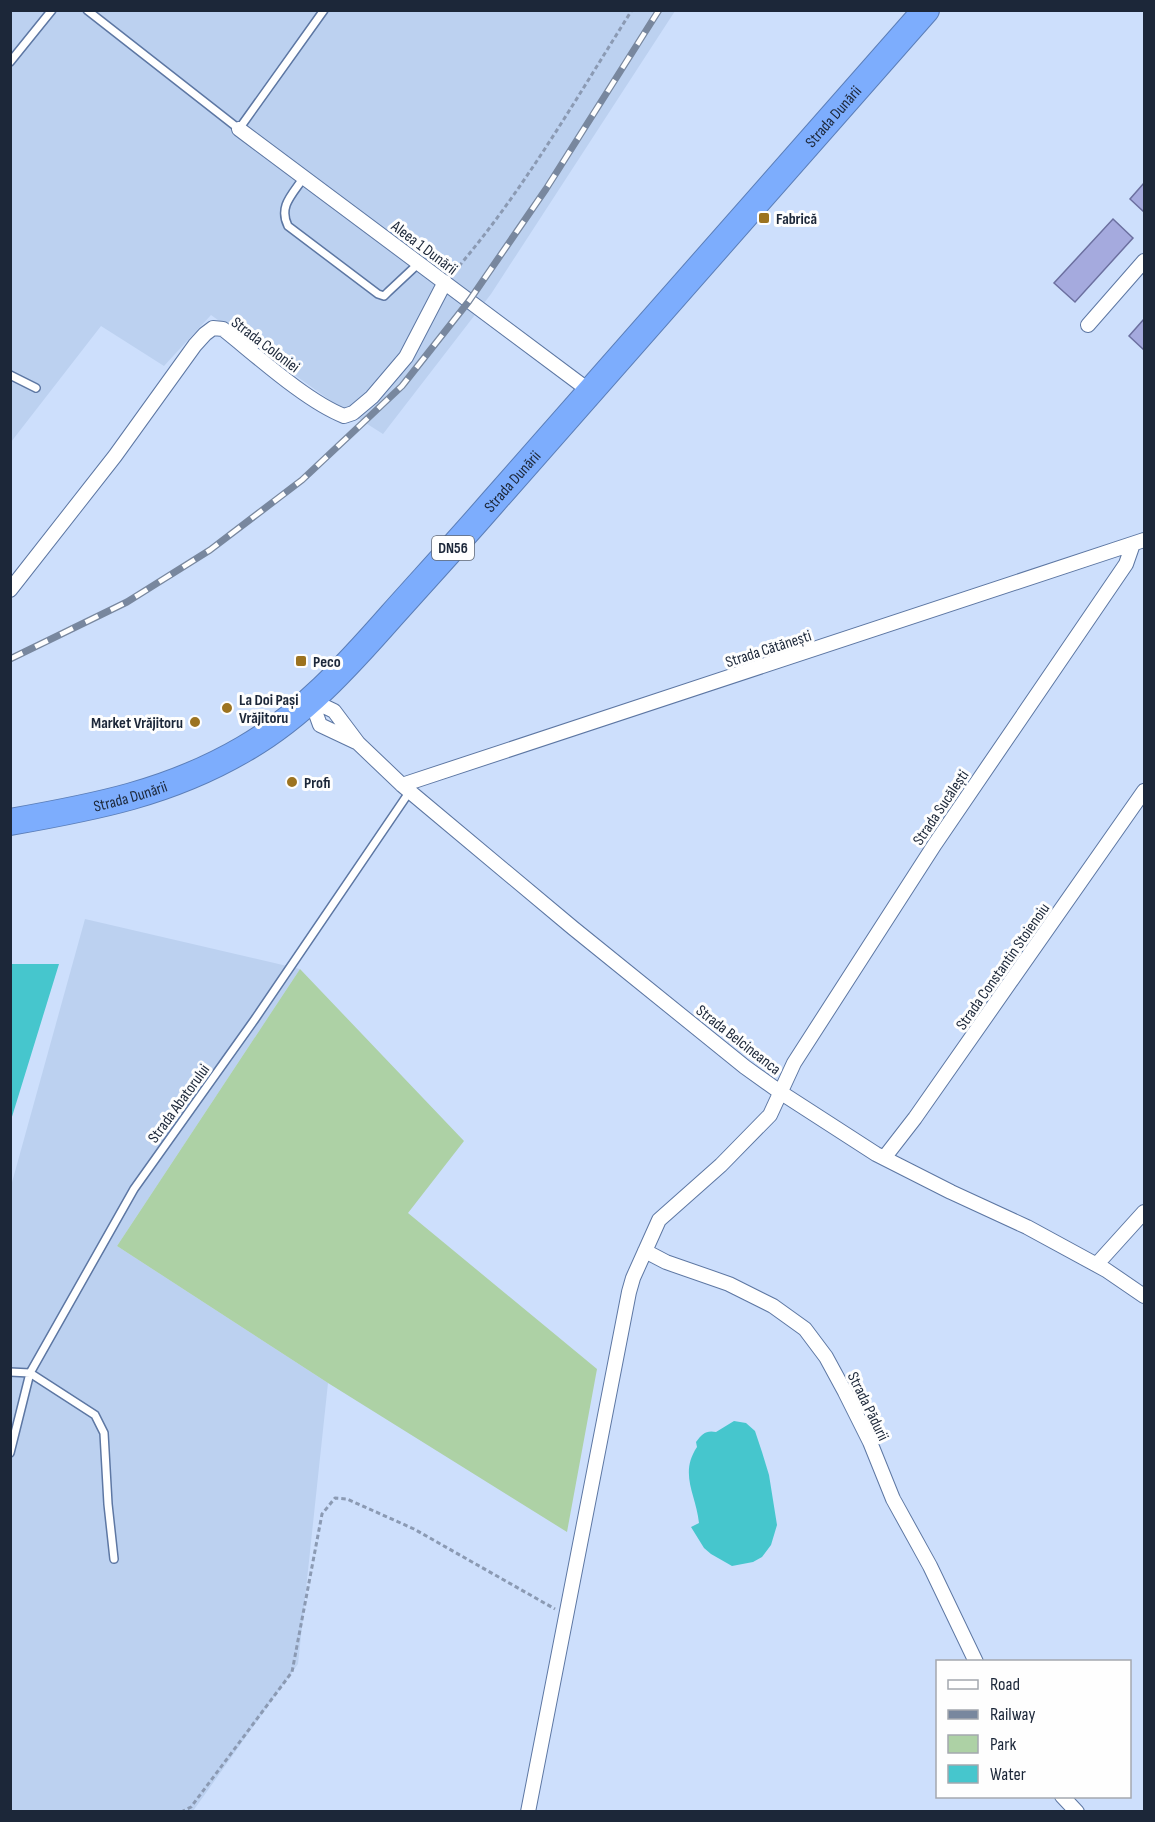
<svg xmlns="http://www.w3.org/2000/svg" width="1155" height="1822" viewBox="0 0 1155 1822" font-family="'Sofia Sans Condensed',sans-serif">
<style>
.built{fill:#bcd1f0}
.green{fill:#add1a5}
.water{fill:#46c6cd}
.building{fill:#a5aade;stroke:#6c70a0;stroke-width:1.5}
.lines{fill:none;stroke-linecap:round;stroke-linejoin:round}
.lane-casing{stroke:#5d77a3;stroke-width:10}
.street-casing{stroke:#5d77a3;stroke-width:16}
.highway-casing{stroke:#5b7eb8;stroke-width:28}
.path{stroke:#8b9ab3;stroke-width:3;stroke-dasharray:4.5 3;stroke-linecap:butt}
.lane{stroke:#fff;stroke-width:7}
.street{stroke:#fff;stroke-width:14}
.highway{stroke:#7dadfd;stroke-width:26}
.rail-casing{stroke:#78879e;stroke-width:7}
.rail{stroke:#fefefe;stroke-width:4.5;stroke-dasharray:14;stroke-linecap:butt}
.poi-dot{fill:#9c7320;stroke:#fefefe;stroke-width:2}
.labels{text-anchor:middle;stroke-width:6;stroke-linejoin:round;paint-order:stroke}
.shield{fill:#fefefe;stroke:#606874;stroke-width:1.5}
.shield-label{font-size:15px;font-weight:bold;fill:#1c2739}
.street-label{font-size:16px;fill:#1c2739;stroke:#fefefe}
.poi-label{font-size:16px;font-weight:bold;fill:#1c2739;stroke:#fefefe;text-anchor:start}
</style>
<rect width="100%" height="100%" fill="#cddffc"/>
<path class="built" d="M11,11H675L491,294L383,434L331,401L211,315L164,366L101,326L11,442Z
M85,919L300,969L117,1246L328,1383L298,1664L193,1811L11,1812V1186Z"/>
<path class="green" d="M300,969L464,1141L408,1213L597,1369L567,1532L328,1383L117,1246Z"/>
<path class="water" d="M11,964H59L11,1120L10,964Z
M734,1421L746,1423L755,1431L762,1452L769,1475L777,1525L771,1545L762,1557L753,1562L732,1566L711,1554L704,1548L691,1527L699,1523C696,1494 679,1474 697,1447L696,1442C702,1434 706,1430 716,1432Z"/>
<path class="building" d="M1144,183V212L1130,199Z
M1113,219L1133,238L1075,302L1054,283Z
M1144,319V350L1129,336Z"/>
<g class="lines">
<g class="lane-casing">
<path id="lane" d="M87,10L239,129L324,10
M10,62L52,10
M304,177C293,194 278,206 288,226L378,294L384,296L388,292L419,263
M10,375L36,388
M10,1372L30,1373L95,1415L104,1433L108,1504L114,1559
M10,1453L30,1373L134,1189L255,1019L410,791"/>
</g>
<g class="street-casing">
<path id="street" d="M239,129L591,392
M1088,325L1144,261
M10,590L115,456L195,345L205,334L213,328L223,329C257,356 306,401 344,416L353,413L372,397L406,357L445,282
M311,700L334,711L358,743L402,785L573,928L745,1067L780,1092L876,1154L951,1192L1027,1227L1106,1270L1144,1296
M311,700L320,725L356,742
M402,785L1144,540
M884,1158L915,1118L1144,791
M645,1251L666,1262L729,1284L773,1306L805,1329L826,1357L845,1392L870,1442L893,1499L930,1566L976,1662
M1097,1264L1144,1212
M1062,1796L1077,1812
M528,1812L629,1292L633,1278L659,1220L721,1165L770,1115L794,1063L935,844L1126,564L1133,544"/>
</g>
<g class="highway-casing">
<g id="highway">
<path id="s1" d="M10,822C95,807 169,793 244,749C302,716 348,665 392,615C426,577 460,540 493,502C638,339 781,174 926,10"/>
</g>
</g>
<path class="path" d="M454,272C523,192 575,100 632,10
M181,1812L191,1807L292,1672L322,1514L335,1498L347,1499L414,1529L555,1609"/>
<use href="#lane" class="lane"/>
<use href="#street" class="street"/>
<use href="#highway" class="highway"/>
<g class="rail-casing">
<path id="rail" d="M10,659L127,602L210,550L302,480L402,386L469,301L546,189L659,10"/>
</g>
<use href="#rail" class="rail"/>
</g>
<g class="poi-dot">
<rect x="758" y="212" width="12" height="12" rx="3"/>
<rect x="295" y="655" width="12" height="12" rx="3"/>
<circle cx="227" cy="708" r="6"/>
<circle cx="195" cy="722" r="6"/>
<circle cx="292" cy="782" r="6"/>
</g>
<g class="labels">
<rect class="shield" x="432" y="536" width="42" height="24" rx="4.5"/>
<g class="shield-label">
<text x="453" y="553">DN56</text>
</g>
<g class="street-label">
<text dy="6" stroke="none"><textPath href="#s1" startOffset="1113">Strada Dunării</textPath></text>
<text transform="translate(425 247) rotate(37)" y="6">Aleea 1 Dunării</text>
<text transform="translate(266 344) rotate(37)" y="6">Strada Coloniei</text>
<text dy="6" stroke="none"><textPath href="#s1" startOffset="627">Strada Dunării</textPath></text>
<text transform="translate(768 648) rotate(-18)" y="6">Strada Cătănești</text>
<text dy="6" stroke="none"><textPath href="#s1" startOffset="123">Strada Dunării</textPath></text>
<text transform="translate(940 807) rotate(-56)" y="6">Strada Sucălești</text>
<text transform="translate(1002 966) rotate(-55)" y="6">Strada Constantin Stoienoiu</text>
<text transform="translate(739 1039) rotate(38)" y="6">Strada Belcineanca</text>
<text transform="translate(178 1103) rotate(-54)" y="6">Strada Abatorului</text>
<text transform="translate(869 1406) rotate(64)" y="6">Strada Pădurii</text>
</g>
<g class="poi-label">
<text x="776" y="224">Fabrică</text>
<text x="313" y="667">Peco</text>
<text x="239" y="705">La Doi Pași<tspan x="239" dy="18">Vrăjitoru</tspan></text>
<text x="183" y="728" text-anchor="end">Market Vrăjitoru</text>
<text x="304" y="788">Profi</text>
</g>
</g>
<rect width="1155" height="1822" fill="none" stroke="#1c2739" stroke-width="24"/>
<rect x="936" y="1660" width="195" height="138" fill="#fefefe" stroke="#a4a8af" stroke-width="1.5"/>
<rect x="948" y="1680" width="30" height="9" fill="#ffffff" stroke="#a4a8af" stroke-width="1.5"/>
<text x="990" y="1690" font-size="18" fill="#1c2739">Road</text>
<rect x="948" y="1710" width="30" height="9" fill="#78879e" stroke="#a4a8af" stroke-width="1.5"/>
<text x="990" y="1720" font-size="18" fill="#1c2739">Railway</text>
<rect x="948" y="1735" width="30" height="18" fill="#add1a5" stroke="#a4a8af" stroke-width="1.5"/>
<text x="990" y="1750" font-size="18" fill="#1c2739">Park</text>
<rect x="948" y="1765" width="30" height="18" fill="#46c6cd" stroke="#a4a8af" stroke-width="1.5"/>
<text x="990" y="1780" font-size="18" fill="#1c2739">Water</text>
</svg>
